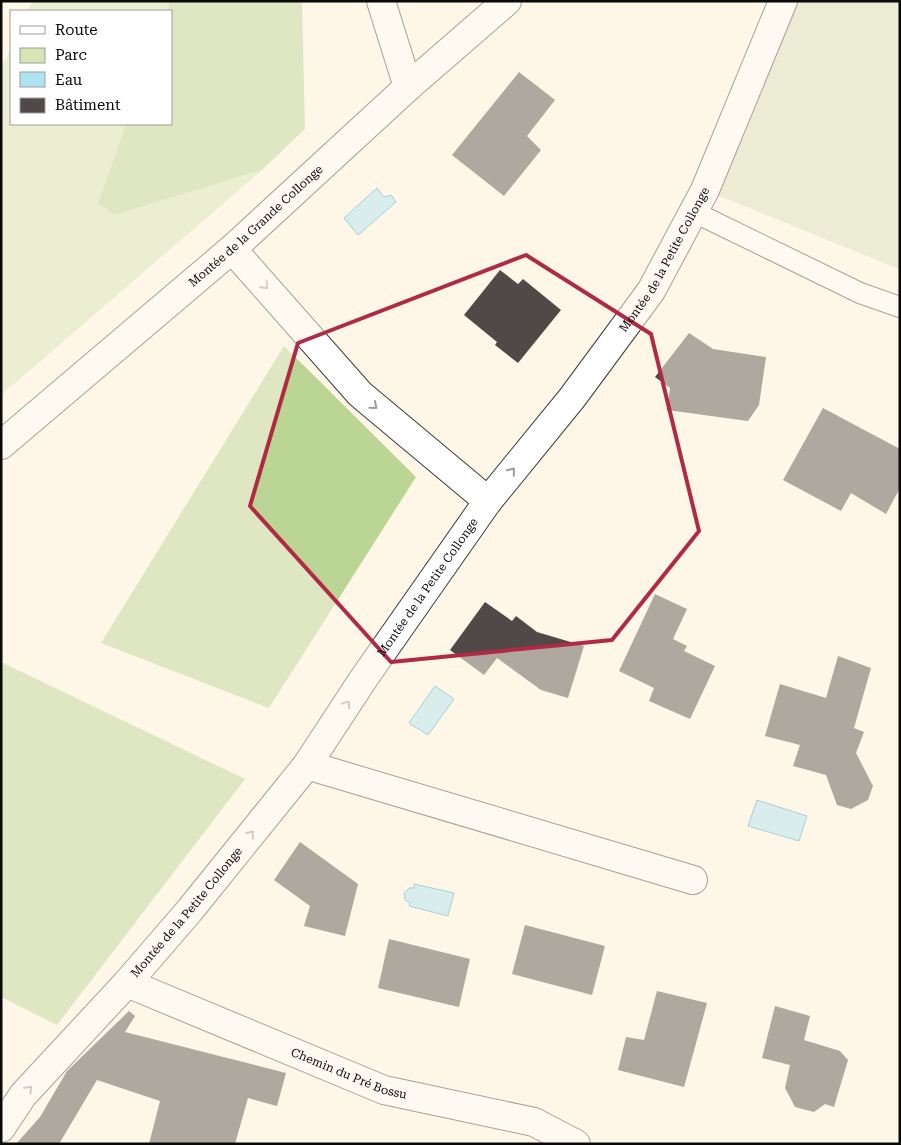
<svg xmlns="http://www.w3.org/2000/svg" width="901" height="1145" viewBox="0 0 901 1145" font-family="'Roboto Serif',serif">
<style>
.green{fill:#d5e5b4}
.forest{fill:#bbd594}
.cemetery{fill:#d7ddbb}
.water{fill:#aee4f2;stroke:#39a3c6}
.building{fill:#514947}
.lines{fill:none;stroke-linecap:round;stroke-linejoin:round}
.lane-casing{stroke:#3c3c3c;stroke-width:22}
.street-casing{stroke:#3c3c3c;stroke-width:30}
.lane{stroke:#fff;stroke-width:20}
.street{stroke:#fff;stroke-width:28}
.oneway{stroke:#9d9d9d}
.marked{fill:none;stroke:#b12a45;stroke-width:4;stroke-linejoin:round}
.labels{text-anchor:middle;stroke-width:5;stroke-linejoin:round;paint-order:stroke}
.street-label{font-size:12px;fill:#090909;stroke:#fff}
</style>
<rect width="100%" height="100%" fill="#fef6e7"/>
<path class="green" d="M32,1H170L167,11H28Z
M11,48V124H126L98,203L115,215L262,170L1,395V70Z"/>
<path class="forest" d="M170,1H302L305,129L262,170L115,215L98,203L126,124H171V11H167Z
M284,346L416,477L269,708L101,643Z
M1,662L245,779L57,1025L1,997Z"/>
<path class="cemetery" d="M783,1H900L899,269L705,190Z"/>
<path class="water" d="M377,188L384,197L391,195L396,202L358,235L344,218Z
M435,686L454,699L428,735L409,723Z
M757,800L807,816L799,841L748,826Z
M414,884L454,893L448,916L409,906L410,903L405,900L404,893L409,888H414Z"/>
<path class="building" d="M519,72L555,100L527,136L541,150L504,196L452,155Z
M500,270L518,284L523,279L561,310L518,363L495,345L497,342L464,315Z
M689,333L713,349L766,357L759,405L748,421L667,410L670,388L655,377Z
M823,408L900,449V488L886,514L851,493L841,511L783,480Z
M655,594L687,609L673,639L687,646L684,651L715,666L690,719L649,701L654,688L619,671Z
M485,602L512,621L516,616L537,632L584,646L568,698L541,690L497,658L484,675L450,650Z
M838,656L871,668L854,728L864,732L856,753L873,786L868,800L851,809L837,805L826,775L793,766L800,745L765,736L780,684L826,698Z
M300,842L358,884L345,936L304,926L310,906L274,880Z
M525,925L605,946L592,995L512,974Z
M389,939L470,959L459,1007L378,988Z
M657,991L707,1003L684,1087L618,1070L626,1037L644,1040Z
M775,1006L810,1016L804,1040L840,1051L848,1060L834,1107L825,1104L814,1112L795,1107L785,1088L790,1065L762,1058Z
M129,1011L135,1016L125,1032L286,1073L277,1106L248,1098L235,1144H149L160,1101L97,1080L59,1144H16L40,1117L67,1071Z"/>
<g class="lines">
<g class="lane-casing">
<path id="lane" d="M694,212L860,293L900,307"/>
</g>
<g class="street-casing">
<g id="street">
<path d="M381,1L408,87"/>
<path d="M232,249L360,394L488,501"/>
<path id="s1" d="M1,445L232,249L408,87L507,1"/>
<path d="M307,765L693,880"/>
<path id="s2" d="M127,983L384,1090L534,1122L576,1144"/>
<path id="s3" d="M1,1128L23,1095L127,983L190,910L307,765L364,678L488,501L572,398L651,291L705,190L783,1"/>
</g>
</g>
<use href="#lane" class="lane"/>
<use href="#street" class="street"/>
</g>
<defs><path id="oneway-chevron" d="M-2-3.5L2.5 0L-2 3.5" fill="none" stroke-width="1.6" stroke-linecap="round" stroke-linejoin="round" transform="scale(1.25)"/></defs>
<g class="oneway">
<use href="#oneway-chevron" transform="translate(265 286) rotate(49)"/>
<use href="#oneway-chevron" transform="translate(374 406) rotate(40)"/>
<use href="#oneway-chevron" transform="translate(512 471) rotate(-51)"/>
<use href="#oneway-chevron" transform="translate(347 704) rotate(-56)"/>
<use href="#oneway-chevron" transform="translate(251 834) rotate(-51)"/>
<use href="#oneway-chevron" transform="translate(29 1089) rotate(-47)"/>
</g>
<path d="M0 0H901V1145H0ZM526,255L651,334L699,531L612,640L391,662L250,506L298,343Z" fill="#fef6e7" fill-opacity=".55" fill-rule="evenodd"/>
<path class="marked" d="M526,255L651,334L699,531L612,640L391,662L250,506L298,343Z"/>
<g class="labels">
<g class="street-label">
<text dy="4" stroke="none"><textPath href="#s1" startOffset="336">Montée de la Grande Collonge</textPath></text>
<text dy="4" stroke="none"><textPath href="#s3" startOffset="1095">Montée de la Petite Collonge</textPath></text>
<text dy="4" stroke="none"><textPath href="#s3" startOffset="690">Montée de la Petite Collonge</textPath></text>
<text dy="4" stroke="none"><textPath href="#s3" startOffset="285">Montée de la Petite Collonge</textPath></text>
<text dy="4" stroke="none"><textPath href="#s2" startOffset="240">Chemin du Pré Bossu</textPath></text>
</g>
</g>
<rect width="901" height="1145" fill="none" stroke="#090909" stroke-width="5"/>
<rect x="10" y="10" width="162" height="115" fill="#ffffff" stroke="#9d9d9d"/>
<rect x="20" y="26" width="25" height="8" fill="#ffffff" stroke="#9d9d9d"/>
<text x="55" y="35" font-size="15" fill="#090909">Route</text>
<rect x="20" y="48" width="25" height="15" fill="#d5e5b4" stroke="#9d9d9d"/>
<text x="55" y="60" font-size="15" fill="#090909">Parc</text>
<rect x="20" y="72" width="25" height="15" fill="#aee4f2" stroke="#9d9d9d"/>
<text x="55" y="85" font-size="15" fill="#090909">Eau</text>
<rect x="20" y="98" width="25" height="15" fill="#514947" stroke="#9d9d9d"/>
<text x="55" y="110" font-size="15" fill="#090909">Bâtiment</text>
</svg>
